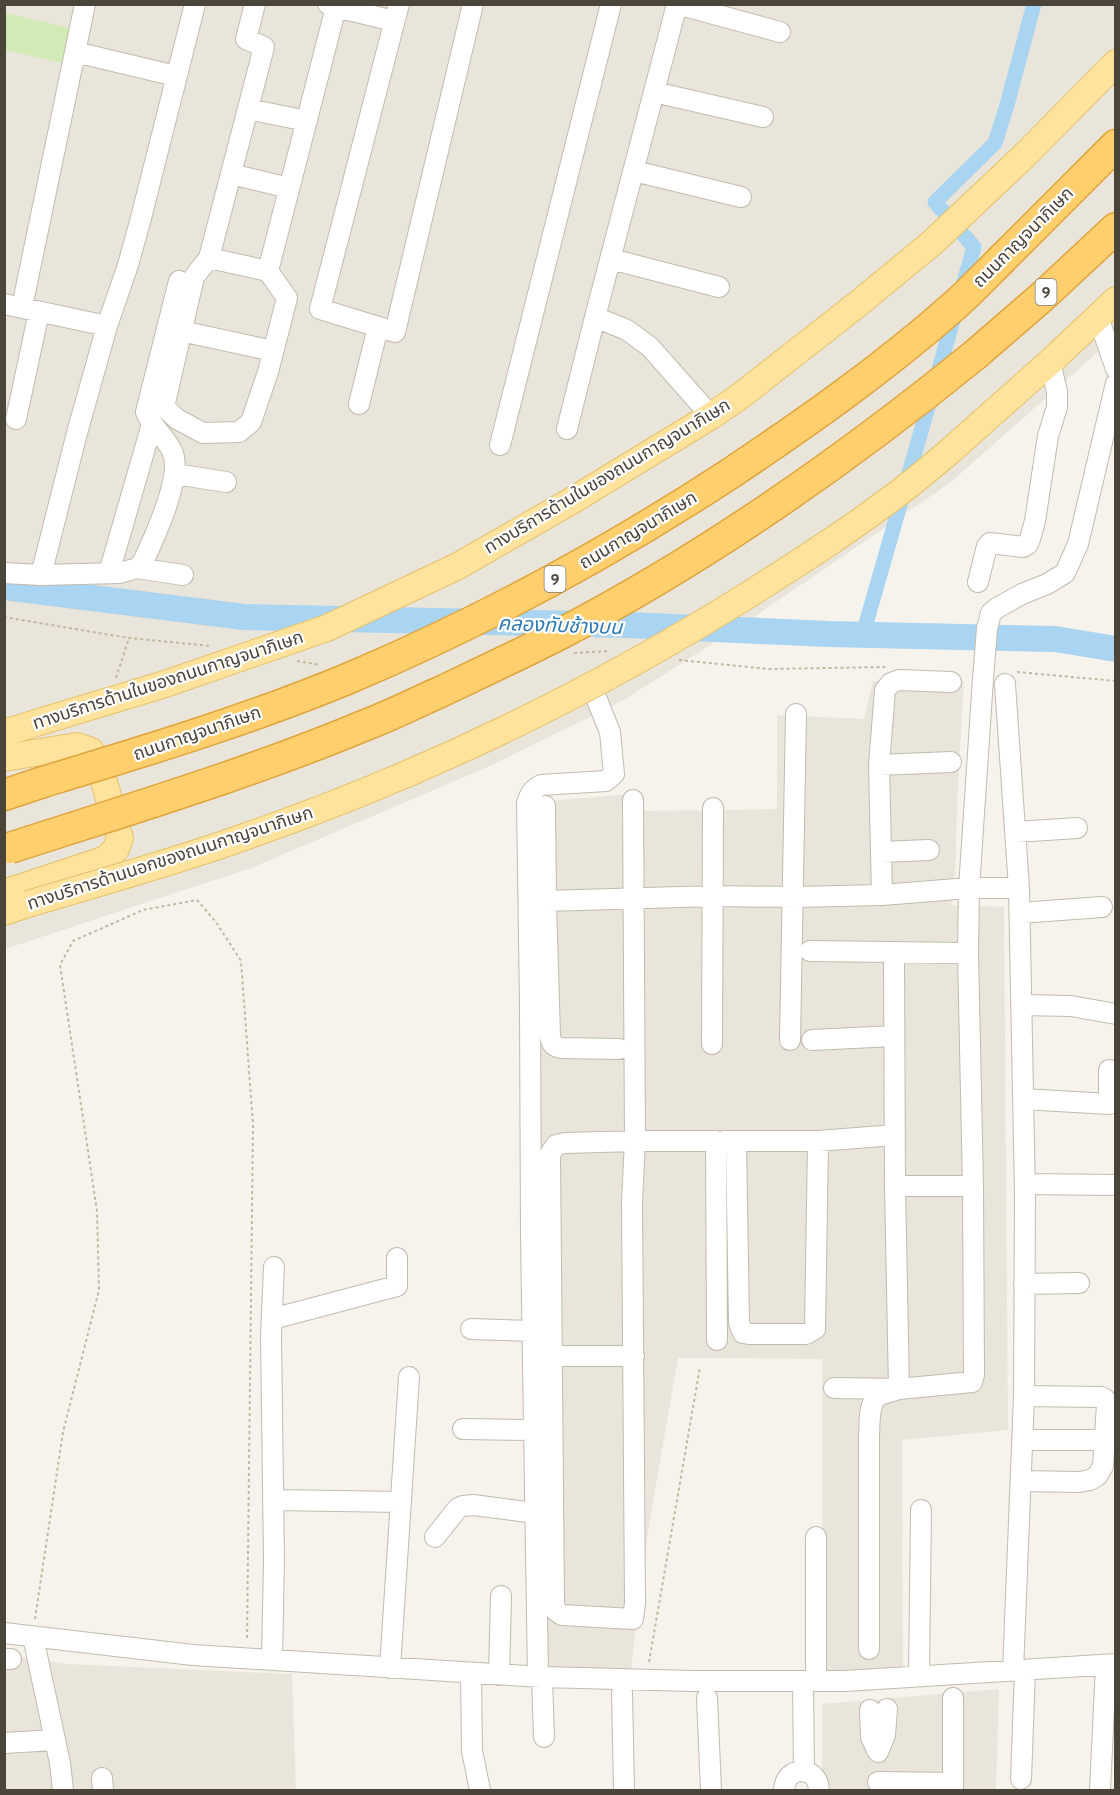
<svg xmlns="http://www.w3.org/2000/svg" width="1120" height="1795" viewBox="0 0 1120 1795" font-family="Cabin,'Noto Sans Thai',sans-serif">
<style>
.residential{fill:#eae5da}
.green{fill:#d2eab5}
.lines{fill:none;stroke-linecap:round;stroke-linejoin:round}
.canal{stroke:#a9d4f2;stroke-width:15}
.river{stroke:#a9d4f2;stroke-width:26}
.minor-casing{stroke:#c2bbae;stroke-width:22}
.major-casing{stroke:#e6c16a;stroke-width:28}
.highway-casing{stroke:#e0a43c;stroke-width:33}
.path{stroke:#c4b79f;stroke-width:2;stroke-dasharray:3 3;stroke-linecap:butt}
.minor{stroke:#fff;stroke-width:20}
.major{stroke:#ffe39c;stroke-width:26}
.highway{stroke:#ffcf6e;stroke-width:30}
.minor-bridge-casing{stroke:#c2bbae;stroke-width:22;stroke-linecap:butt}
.major-bridge-casing{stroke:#e6c16a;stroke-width:28;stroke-linecap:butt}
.highway-bridge-casing{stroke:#e0a43c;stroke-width:33;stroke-linecap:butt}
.minor-bridge{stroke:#fff;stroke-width:20}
.major-bridge{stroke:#ffe39c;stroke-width:26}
.highway-bridge{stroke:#ffcf6e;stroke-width:30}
.labels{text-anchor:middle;stroke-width:4.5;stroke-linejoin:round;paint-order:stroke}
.shield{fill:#fff;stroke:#817c74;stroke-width:1.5}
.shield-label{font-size:16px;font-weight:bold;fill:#4b4439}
.street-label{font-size:18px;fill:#4b4439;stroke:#fff}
.water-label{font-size:20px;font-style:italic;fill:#2e7ab2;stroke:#fff}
</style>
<rect width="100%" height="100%" fill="#f6f3ec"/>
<path class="residential" d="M4,5H1115V337L950,483L757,615L624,700L492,765L251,868L5,949Z
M873,681H964L958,783L955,872L951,905L1004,907L1008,1430L902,1440L903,1672L823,1674L822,1359L678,1358L646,1543L630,1679L538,1677L527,803L640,793L642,811L777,809V715L864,719Z
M5,1654L67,1664L292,1674L296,1790H5Z
M999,1689L996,1790H822V1704Z"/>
<path class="green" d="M5,13L78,30L71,65L5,50Z"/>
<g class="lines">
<path class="canal" d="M863,634L974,247L935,202L995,143L1007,105L1034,4"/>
<path class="river" d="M4,587L244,617L628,625L828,634L1055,639L1116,649"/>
<g class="minor-casing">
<path id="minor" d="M399,4L320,309L395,332L473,4
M677,4L595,317L627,330L650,347L711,416
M677,4L780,32
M336,7L394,21
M75,52L176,76
M654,92L763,117
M248,109L307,121
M634,171L741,197
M231,174L289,188
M209,258L268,271L287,298L268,372L251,422L239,432L203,433L177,419L164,407L194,277L209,258L264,47L246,39L255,4
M611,259L719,287
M268,271L336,7L328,4
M4,304L107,326
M22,307L85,4
M1098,317L1116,369
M181,331L273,351
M359,404L378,327
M16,419L39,312
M567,429L595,317
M500,445L611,4
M175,474L226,482
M137,568L183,575
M4,573L41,575L120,573L137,568L143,562C154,538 184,475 172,451C165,436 151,427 146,412L179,281
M109,573L152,424
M41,575L77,433L107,326L128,265L141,218L195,4
M978,582L987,546L990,543L1023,547L1028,544L1030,539L1035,521L1048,436L1057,407V392L1050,362
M987,629L991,613L997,608L1022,594L1047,584L1065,573L1078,544L1116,383
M1005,684L1019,888L1025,1195L1024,1396L1013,1671
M879,765L951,762
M633,800L635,1141H716L717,1340
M545,806L546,901L713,896L794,897L882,895L969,888H1019
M1015,832L1077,828
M881,852L929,850
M882,895L879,765L885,690L891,683L899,680L951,682
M546,901L550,1036C552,1045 554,1047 562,1048L619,1049
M1020,913L1102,907
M810,951L968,953
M894,953L895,1186L899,1389
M1021,1005L1071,1006L1116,1014
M790,1040L796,714
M812,1040L894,1036
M712,1044L713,808
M1023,1099L1109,1104V1070
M635,1141L632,1202L635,1603L633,1619L562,1615L556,1611L554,1604L550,1154L556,1145L565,1143Z
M724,1141H818L895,1135
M736,1141L739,1323L743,1333L749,1334H806L815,1329L818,1141
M1025,1184L1116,1185
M895,1186H973L968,953L969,888L983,679
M1024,1284L1079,1283
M272,1319L397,1286V1258
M471,1329L532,1331
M552,1356H634
M834,1388L899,1389L972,1382L974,1375L973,1186
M463,1429L534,1430
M1022,1440H1106
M1021,1481L1079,1482L1090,1480L1097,1476L1103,1466L1107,1405L1105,1399L1101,1397L1024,1396
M273,1500L401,1502
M435,1537L458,1508L463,1506L473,1505L535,1513
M816,1537V1681
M4,1633L193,1655L542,1677L693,1681H845L1116,1664
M33,1637L60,1763L63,1790
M869,1649V1435C870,1423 868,1405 877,1397C882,1393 891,1392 896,1390
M4,1659H11
M272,1660L274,1561L271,1335L274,1267
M390,1668L409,1377
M471,1673L472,1751L480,1790
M499,1675L501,1596
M919,1676L921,1510
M538,1677L531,1236L530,1006L527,803C530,794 532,790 541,785L606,781L614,774L610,732L597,700
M542,1677L544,1737
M803,1681L804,1771
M622,1693L624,1790
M707,1698L711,1790
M870,1710L871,1737L878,1752L885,1735L887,1709
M4,1743L55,1740
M102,1778L103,1790
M1021,1779L1025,1671
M878,1782L953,1783
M784,1790C785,1765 818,1765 819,1790
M953,1790V1698
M1100,1790L1106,1665"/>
</g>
<g class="major-casing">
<path id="major" d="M950,451L1050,362L1116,300
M573,500L711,416L739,397L859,303L933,242L1024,156L1116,63
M4,733L36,723
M4,758L77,746L91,751L99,764L120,838L116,849L106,859L4,893
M4,912L28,904"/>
</g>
<g class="highway-casing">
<path id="highway" d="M1002,259L1116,145
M976,354L1043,296L1116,228
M4,795L43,782"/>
</g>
<path class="path" d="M4,617L129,638L211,646
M574,653L610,651
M679,660L769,669L885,667
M297,661L320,665
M1017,672L1116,681
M116,678L129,638
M35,1619L63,1432L99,1290L97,1211L60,965L73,941L143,910L197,900L216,922L241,961L253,1125L247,1641
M649,1662L700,1367"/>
<use href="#minor" class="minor"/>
<use href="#major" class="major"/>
<use href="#highway" class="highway"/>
<g class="minor-bridge-casing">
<path id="minor-bridge" d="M983,679L987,629"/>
</g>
<g class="major-bridge-casing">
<path id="major-bridge" d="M36,723L162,685L327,628L458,566L573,500
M28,904C101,882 175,862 247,836C425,774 596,691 756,590C800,562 844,534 885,503C908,487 929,469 950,451"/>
</g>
<g class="highway-bridge-casing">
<path id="highway-bridge" d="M43,782C145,751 248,720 347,679C480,623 607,554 728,475C806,423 884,368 954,306C971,291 986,275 1002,259
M10,848C130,809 251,773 368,724C392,715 415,703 438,693C480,673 521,654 562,633C709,556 847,459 976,354"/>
</g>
<use href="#minor-bridge" class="minor-bridge"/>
<use href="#major-bridge" class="major-bridge"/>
<use href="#highway-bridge" class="highway-bridge"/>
</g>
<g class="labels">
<g class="shield">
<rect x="1035.5" y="279" width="21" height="26" rx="4.5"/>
<rect x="544.5" y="566" width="21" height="26" rx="4.5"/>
</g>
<g class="shield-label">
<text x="1046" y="298">9</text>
<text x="555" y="585">9</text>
</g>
<g class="street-label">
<text transform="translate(1023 237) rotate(-45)" y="6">ถนนกาญจนาภิเษก</text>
<text transform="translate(607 476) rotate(-31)" y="6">ทางบริการด้านในของถนนกาญจนาภิเษก</text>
<text transform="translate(638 530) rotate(-31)" y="6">ถนนกาญจนาภิเษก</text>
<text transform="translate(168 680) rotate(-18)" y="6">ทางบริการด้านในของถนนกาญจนาภิเษก</text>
<text transform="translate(197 733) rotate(-19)" y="6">ถนนกาญจนาภิเษก</text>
<text transform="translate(170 858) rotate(-18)" y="6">ทางบริการด้านนอกของถนนกาญจนาภิเษก</text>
</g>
<g class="water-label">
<text transform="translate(560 625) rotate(2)" y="7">คลองทับช้างบน</text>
</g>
</g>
<rect width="1120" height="1795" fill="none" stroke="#4b4439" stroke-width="12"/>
</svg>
